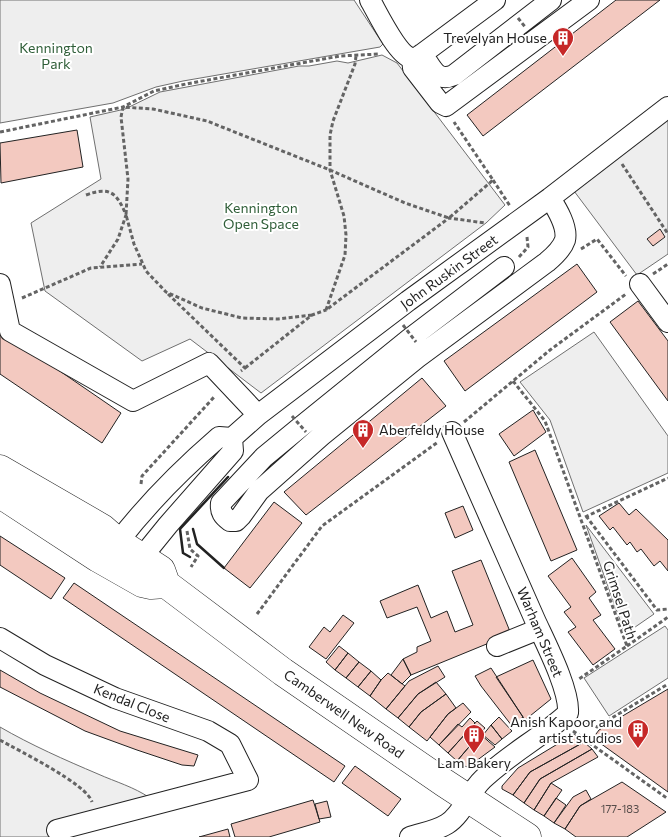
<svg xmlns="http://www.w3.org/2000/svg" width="668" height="837" viewBox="0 0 668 837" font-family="Commissioner,sans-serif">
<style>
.green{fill:#eee;stroke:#6f6f6f}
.building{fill:#f3c9c0;stroke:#222}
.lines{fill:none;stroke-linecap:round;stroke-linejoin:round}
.minor-casing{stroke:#222;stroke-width:22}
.highway-casing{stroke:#222;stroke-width:29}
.path{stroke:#646464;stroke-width:3;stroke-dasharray:4 2.5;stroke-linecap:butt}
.minor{stroke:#fff;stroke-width:20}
.highway{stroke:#fff;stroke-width:28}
.path-bridge{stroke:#646464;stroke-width:3;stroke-dasharray:4 2.5;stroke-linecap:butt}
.wall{stroke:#222;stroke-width:2.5}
.labels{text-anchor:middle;stroke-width:4;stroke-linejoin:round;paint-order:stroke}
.number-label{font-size:11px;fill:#564c4a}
.poi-label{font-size:14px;fill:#222;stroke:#fff;text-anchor:end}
.park-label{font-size:14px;fill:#2f5e38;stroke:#fff}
.street-label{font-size:14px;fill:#222;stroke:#fff}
</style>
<rect width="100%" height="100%" fill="#fff"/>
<path class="green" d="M0,0H354L383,44L380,47L183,81L156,87L113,103L0,123Z
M382,55L397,63L505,205L486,223L261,393L190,339L142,361L45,291L31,223L101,179L90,117L125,109L160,92L299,66H309L337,61L348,63Z
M668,116V254L637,275L574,191Z
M594,332L668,436V473L583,512L550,420L520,382Z
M586,525L654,614L625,634Z
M665,626L668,630V678L609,716L584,678Z
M0,727C31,745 65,760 98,774C116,782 134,787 150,798L51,837H0Z"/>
<path class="building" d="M616,0H660L483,136L467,115Z
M77,130L83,167L1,183L0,143Z
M660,229L665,237L653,246L647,239Z
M577,264L597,292L465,391L444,361Z
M638,301L668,341V401L610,322Z
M0,330L121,413L102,443L0,374Z
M422,378L446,406L306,515L284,492Z
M533,410L546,432L514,456L499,434Z
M535,450L577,550L551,561L509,462Z
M274,502L302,523L250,588L224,568Z
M619,503L629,515L636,509L668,540V571L660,561L654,566L641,549L637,552L630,542L627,545L613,527L610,530L599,516Z
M463,506L473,530L455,538L445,513Z
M0,536L65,578L51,599L0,565Z
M572,558L596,592L589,598L601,615L593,620L615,649L593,665L568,632L576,627L564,612L571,607L548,576Z
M481,560L511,634L411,675L403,659L417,652V647L431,641L417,607L387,618L380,601L418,585L431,618L447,611L455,632L473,625L452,571Z
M74,583L345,766L334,782L63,598Z
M343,615L354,623L326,659L309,647L324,627L330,632Z
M339,646L348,653L335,670L326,662Z
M348,653L359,662L346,678L335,670Z
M403,659L411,675L402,684L391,675Z
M533,660L551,699L525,720L496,677Z
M359,662L371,671L358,687L346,678Z
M438,666L445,677L418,694L398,718L386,709L409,681Z
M491,668L523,717L512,726L481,686L475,676Z
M0,670L40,693L120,731L198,755L194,766L182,765L137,750L85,731L60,718L0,687Z
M371,671L381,680L370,696L358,687Z
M388,673L405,686L386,709L370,696L381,680Z
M436,682L446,694L421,712L409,727L398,718L418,694Z
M668,689V792L593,738L599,730Z
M446,694L456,708L448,714L427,741L409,727L421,712Z
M463,703L471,712L439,745L430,737L448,714Z
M499,717L512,731L502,739L491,725Z
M470,718L475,723L448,753L439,745L458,724L462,727Z
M477,721L485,728L457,761L448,753Z
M491,725L502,739L495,745L483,735Z
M480,734L495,747L468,767L464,766L457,761Z
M574,734L584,742L530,772L513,795L502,789V786L518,768Z
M584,742L592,749L540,779L524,803L513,795L530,772Z
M592,749L598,757L551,783L534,810L524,803L540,779Z
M355,766L401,799L388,816L342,783Z
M622,782L666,812L627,837H576L565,829L580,806Z
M551,783L562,790L544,816L534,810Z
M586,790L591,799L580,806L565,829L554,823L573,797Z
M556,798L566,805L554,823L544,816Z
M313,800L320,822L269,837H235L231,824Z
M327,801L331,817L319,819L315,804Z
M228,829L230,837H199Z"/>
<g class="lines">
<g class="minor-casing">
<path id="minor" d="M370,0C378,14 397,54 411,58C416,59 419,56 422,54L495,0
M422,54C432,67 436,83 454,75L551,0
M412,58L413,68L440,103L446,106L589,0
M504,267L408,340L298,429L264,457L221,503C220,512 223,516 230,521H236L241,516L259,491L321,436L417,358L547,262C553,257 562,249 565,240C568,227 557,209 550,198
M0,284L10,331L133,401L209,363L258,415
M640,284L668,322
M119,555L118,542C148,503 182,469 219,437L232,438L258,415L408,301L550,198L668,107
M142,557L168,525L233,451L232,438
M0,638L45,665L115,698L208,731L230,744L248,780L57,830
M497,646L539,629
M410,837C422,833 436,831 447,824C463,814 469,792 483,779C509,754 542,737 568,713C570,690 545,642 535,620C507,557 480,495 452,432"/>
</g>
<g class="highway-casing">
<path id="highway" d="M0,469L102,528L118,542L161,570L166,584L283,672L443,782L527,837
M0,494L98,558L142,583L151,585L166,584"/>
</g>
<path class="path" d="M356,56L355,64L333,121L330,135V170L344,216L346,235L345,255L326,310L449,218L485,223
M0,132L123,107L154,91L186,84L340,56L379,54
M622,164L668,234
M493,180L510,206
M86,195C110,186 117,193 126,215L118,239L100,267
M581,249L597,239L626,276
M519,257L528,247L527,237
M653,274L668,264
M168,294L245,368L241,371
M22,298L91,268L142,264
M312,315L278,319L242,318L202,308L166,292L146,271L134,244L126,215L128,179L121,117L123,107L153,109L207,121L330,170L405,203L449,218L493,180L454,122
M245,368L312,315L326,310
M513,381L545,421L627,646L579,679
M464,422L550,350L626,294
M141,484L142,476L215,396
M586,516L657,610L668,609
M585,517L668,478
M187,531L190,549L198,556L191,567
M257,614L322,526L438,442
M627,646L668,617
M584,721L597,727L668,684
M573,731L668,799
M0,740C19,751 87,784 92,802"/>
<use href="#minor" class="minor"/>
<use href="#highway" class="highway"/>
<path class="path-bridge" d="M518,18L526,28
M403,325L416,342
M292,416L306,432"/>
<path class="wall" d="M193,529L197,544L224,568
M190,557L183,553L180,529L228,477"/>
</g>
<defs>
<g id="building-pin" transform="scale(1.125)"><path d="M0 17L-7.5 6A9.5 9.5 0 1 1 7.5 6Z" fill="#c62828" stroke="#fff"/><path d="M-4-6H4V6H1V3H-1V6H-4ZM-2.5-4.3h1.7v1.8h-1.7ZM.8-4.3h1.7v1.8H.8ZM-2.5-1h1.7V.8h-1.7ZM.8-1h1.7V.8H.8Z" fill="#fff"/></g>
</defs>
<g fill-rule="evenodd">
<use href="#building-pin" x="563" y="38"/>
<use href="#building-pin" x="363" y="430"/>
<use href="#building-pin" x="638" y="730"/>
<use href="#building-pin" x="474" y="735"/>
</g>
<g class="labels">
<g class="number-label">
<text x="620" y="813">177-183</text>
</g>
<g class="poi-label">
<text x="547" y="43">Trevelyan House</text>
<text x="379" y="435" text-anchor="start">Aberfeldy House</text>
<text x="622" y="727">Anish Kapoor and<tspan x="622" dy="16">artist studios</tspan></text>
<text x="474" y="768" text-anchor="middle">Lam Bakery</text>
</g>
<g class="park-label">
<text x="56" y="53">Kennington<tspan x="56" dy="16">Park</tspan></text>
<text x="261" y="213">Kennington<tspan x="261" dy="16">Open Space</tspan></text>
</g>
<g class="street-label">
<text transform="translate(449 272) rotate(-36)" y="5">John Ruskin Street</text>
<text transform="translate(620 600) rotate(72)" y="5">Grimsel Path</text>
<text transform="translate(540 632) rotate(67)" y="5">Warham Street</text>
<text transform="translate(132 703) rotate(22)" y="5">Kendal Close</text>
<text transform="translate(344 714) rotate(35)" y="5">Camberwell New Road</text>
</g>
</g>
</svg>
